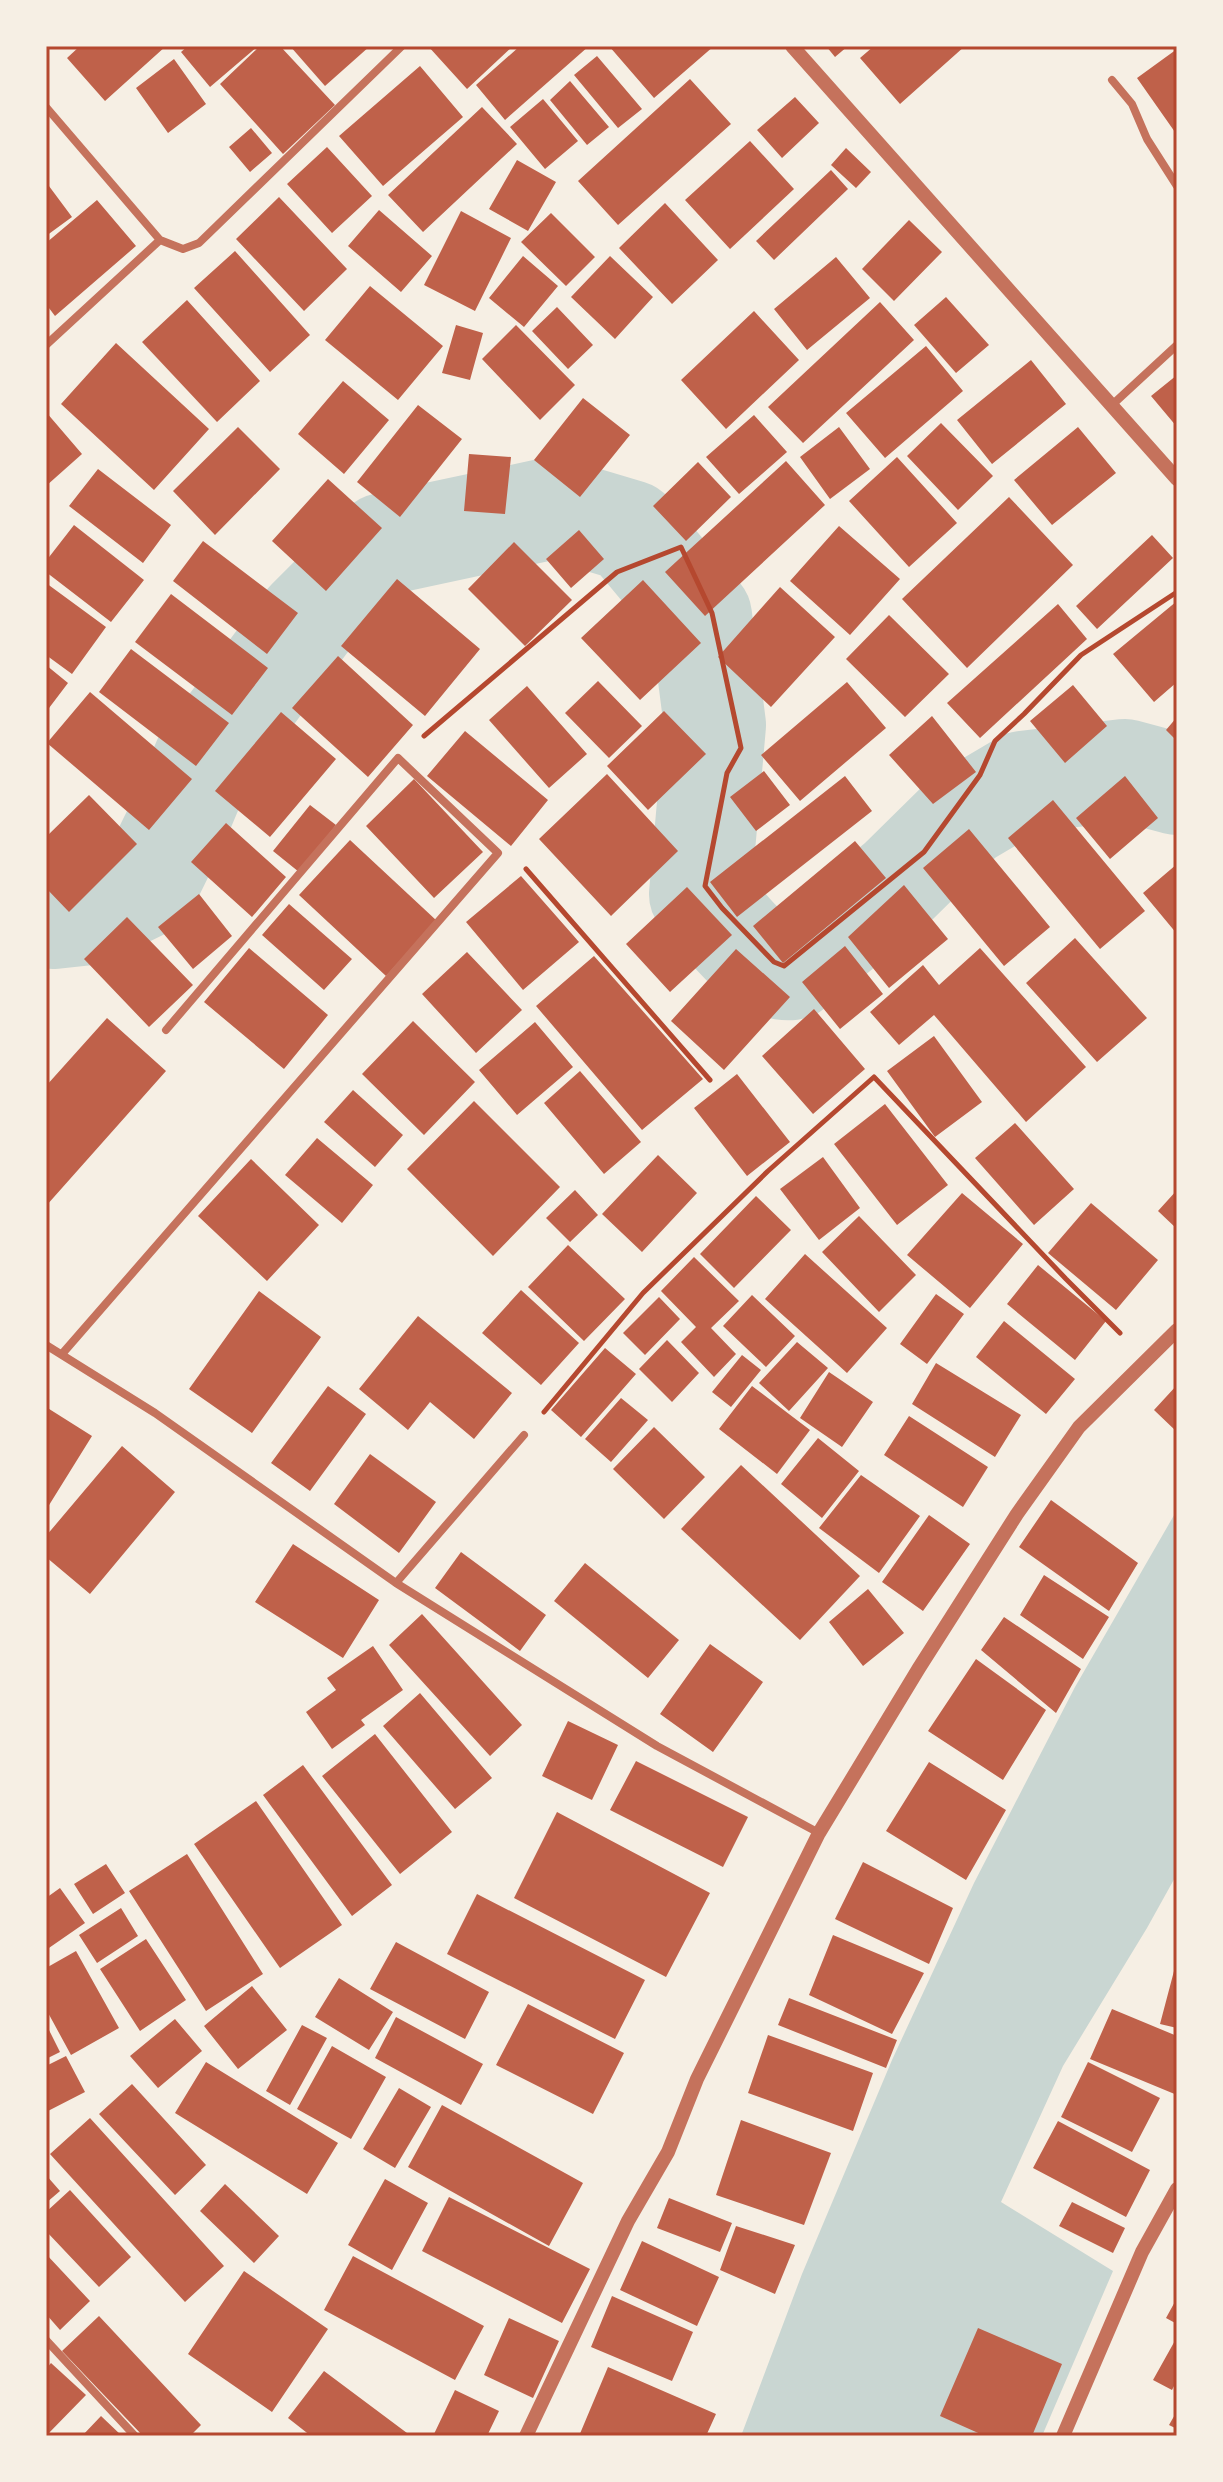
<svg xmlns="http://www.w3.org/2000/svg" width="1223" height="2482" viewBox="0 0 1223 2482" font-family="Rubik,sans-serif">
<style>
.water{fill:#c9d6d2}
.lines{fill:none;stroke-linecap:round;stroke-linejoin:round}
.river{stroke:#c9d6d2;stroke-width:102}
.building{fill:#bf614a}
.path{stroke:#b5482f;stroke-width:5}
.minor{stroke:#c5725c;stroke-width:8}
.tertiary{stroke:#c5725c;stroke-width:14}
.neatline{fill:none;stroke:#b5482f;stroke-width:3}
</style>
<rect width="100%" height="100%" fill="#f6efe4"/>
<path class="water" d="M1177,1510V1874L1147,1928L1063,2066L1001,2202L1113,2271L1042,2436H741L802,2274L892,2060L974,1883L1075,1687Z"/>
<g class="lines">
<path class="river" d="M46,914L53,918L90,914L147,886L175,829L204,760L308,620L384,544L553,508L630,531L701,616L715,725L700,894C721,919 757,973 792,969L898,882L964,817L1023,782L1125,770L1177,784"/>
</g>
<path class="building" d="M80,46H166L105,101L67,58Z
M188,46H258L210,87L181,52Z
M260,46H280L335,105L283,154L220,84Z
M290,46H370L325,86Z
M428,46H513L467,89Z
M520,46H589L505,120L476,85Z
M609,46H714L654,98Z
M826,46H848L835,57Z
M874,46H965L900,104L860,58Z
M1177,49V135L1137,78Z
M597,56L642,109L618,128L574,75Z
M174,59L206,104L168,133L136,88Z
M420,66L463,117L383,186L339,136Z
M690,79L731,124L618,225L578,181Z
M570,81L609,127L587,145L550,100Z
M795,97L819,123L782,158L757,130Z
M543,99L578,141L545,169L510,127Z
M482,107L517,144L423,232L388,195Z
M251,128L272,153L250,172L229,147Z
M750,141L794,189L730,249L685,200Z
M327,147L372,196L332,233L287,184Z
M846,148L871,172L856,188L831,165Z
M517,160L556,182L528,231L489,209Z
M831,170L848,189L774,260L756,241Z
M46,182L72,217L46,236Z
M279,197L347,269L304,311L236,239Z
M97,200L136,246L55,316L46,304V243Z
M665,203L718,260L672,304L619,248Z
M379,210L432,256L401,292L348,246Z
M461,211L511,238L475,311L424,285Z
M551,213L595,257L566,286L521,242Z
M909,220L942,252L894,301L862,269Z
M235,251L310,335L270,372L194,288Z
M523,256L558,286L524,327L489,298Z
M610,256L653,297L615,339L571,297Z
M836,257L870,298L807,350L774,309Z
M370,286L443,346L398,400L325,340Z
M946,297L989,345L956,373L914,325Z
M187,300L260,381L217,422L142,342Z
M880,302L914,340L803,443L768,407Z
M557,307L593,345L568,369L532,331Z
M754,311L799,360L726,429L681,380Z
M456,325L483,333L470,380L442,373Z
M516,325L575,385L540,420L482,359Z
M116,343L209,429L154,490L61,404Z
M926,346L963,391L885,458L846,413Z
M1031,360L1066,404L992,464L957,420Z
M1177,375V427L1151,396Z
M343,381L389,420L344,474L298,434Z
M583,398L630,435L580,497L534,460Z
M418,405L462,439L400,517L357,482Z
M46,412L82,454L46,486Z
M754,415L787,452L739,494L706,457Z
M941,423L993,476L958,510L907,456Z
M238,427L280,469L215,535L173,491Z
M839,427L870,469L830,499L800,457Z
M1078,427L1116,473L1052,525L1014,480Z
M469,454L511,457L505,514L464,511Z
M897,457L957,523L909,567L849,501Z
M786,461L825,505L705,616L665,572Z
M698,462L731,497L686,541L653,506Z
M98,469L171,525L143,563L69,506Z
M328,479L382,528L326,591L272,541Z
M1009,497L1073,565L967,668L902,599Z
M74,525L144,580L111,622L46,572V561Z
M839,526L900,579L850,635L790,581Z
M579,530L604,559L571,588L546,559Z
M1152,535L1173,558L1097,629L1076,606Z
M203,541L298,613L267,654L173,581Z
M514,542L572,600L525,646L468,589Z
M397,579L480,649L425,716L341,646Z
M643,580L701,643L640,700L581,638Z
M46,583L106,627L72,674L46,655Z
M780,587L835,637L771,707L718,657Z
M171,594L268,668L232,715L135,642Z
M1177,601V682L1154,702L1113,654Z
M1058,604L1087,639L980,738L947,703Z
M889,615L949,674L905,717L846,659Z
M131,649L229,723L196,766L99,692Z
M338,656L413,725L368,777L292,708Z
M46,665L68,683L46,712Z
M598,681L642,726L609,758L565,713Z
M847,682L886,728L800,801L761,755Z
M1073,685L1107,726L1065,763L1030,721Z
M527,686L587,754L549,788L489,720Z
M90,692L192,779L149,830L47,743Z
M664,711L706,754L648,810L607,766Z
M281,712L336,759L270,837L215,791Z
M932,716L976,772L933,804L889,755Z
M1177,717V741L1166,730Z
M465,731L548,800L511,846L427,776Z
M764,771L790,805L756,831L730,797Z
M607,774L678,851L611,916L539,839Z
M845,776L872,811L737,917L710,882Z
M1125,776L1158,818L1110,859L1076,818Z
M414,779L483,852L434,898L366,826Z
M89,795L137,844L69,912L46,888V837Z
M1053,800L1145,911L1100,949L1008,838Z
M310,805L336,825L299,872L273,851Z
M226,823L286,877L252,917L191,862Z
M969,829L1050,927L1004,966L923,868Z
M350,840L437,921L386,976L299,895Z
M855,841L886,878L783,963L753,926Z
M1177,864V934L1143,893Z
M521,876L579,942L523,990L466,922Z
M904,885L948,939L889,988L848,937Z
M687,887L732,935L670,992L626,944Z
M199,894L232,936L193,969L158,927Z
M289,904L352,959L324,990L262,935Z
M127,917L193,985L149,1027L84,959Z
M1075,938L1147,1018L1097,1062L1026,983Z
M845,946L883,994L840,1029L802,982Z
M249,948L328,1015L284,1069L204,1002Z
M980,948L1086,1067L1026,1122L934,1015L899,1045L870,1012L923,965L939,985Z
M736,949L790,997L724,1070L671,1021Z
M467,952L522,1010L476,1053L422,994Z
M594,956L703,1079L642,1130L536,1006Z
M814,1009L865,1069L813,1114L762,1056Z
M107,1018L166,1071L46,1206V1086Z
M413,1021L475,1082L424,1135L362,1074Z
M535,1022L573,1067L517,1115L479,1070Z
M934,1036L982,1102L935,1137L887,1071Z
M580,1071L641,1142L604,1174L544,1103Z
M737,1074L790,1142L747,1176L694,1108Z
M353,1090L403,1135L375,1167L324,1122Z
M474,1101L560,1187L493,1256L407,1169Z
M885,1104L948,1185L897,1225L834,1144Z
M1015,1123L1074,1189L1034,1225L975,1158Z
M317,1138L373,1185L342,1223L285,1175Z
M658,1155L697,1193L642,1252L602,1214Z
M823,1157L860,1208L819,1240L780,1189Z
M251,1159L319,1225L267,1281L198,1216Z
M575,1190L598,1215L570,1242L546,1218Z
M1177,1190V1229L1158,1211Z
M962,1193L1023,1244L970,1308L907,1255Z
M756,1196L791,1230L734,1288L700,1254Z
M1091,1203L1158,1260L1116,1310L1048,1253Z
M859,1216L916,1275L879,1312L822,1252Z
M568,1245L625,1299L584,1341L528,1287Z
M805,1254L887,1328L847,1373L765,1299Z
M694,1257L739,1301L711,1328L736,1354L714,1377L681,1342L696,1327L661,1291Z
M1038,1265L1106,1321L1075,1360L1007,1304Z
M521,1290L579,1343L541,1385L482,1333Z
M259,1291L321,1337L252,1433L189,1389Z
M936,1294L964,1314L927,1364L900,1344Z
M752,1295L795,1336L766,1367L723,1326Z
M659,1297L680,1319L645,1355L623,1333Z
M418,1316L512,1393L474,1439L430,1402L408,1430L359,1389Z
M1004,1321L1075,1379L1046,1414L976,1357Z
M667,1340L699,1373L672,1402L639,1369Z
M797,1342L828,1368L789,1411L759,1383Z
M605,1348L636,1374L581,1437L551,1410Z
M742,1355L761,1370L731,1407L712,1392Z
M936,1363L1021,1415L995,1457L912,1404Z
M829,1372L873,1402L842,1447L800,1418Z
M1177,1385V1432L1154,1410Z
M328,1386L366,1414L310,1491L271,1463Z
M752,1386L810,1430L777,1474L719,1429Z
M621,1398L648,1420L611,1462L585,1439Z
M46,1407L92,1436L46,1510Z
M909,1416L988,1467L963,1507L884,1455Z
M654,1427L705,1477L664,1519L613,1469Z
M818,1438L859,1471L822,1518L781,1484Z
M122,1446L175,1492L90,1594L46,1557V1536Z
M370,1454L436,1502L399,1553L334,1504Z
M741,1465L860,1576L800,1640L681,1529Z
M861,1475L920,1516L879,1573L819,1528Z
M1051,1500L1138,1563L1109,1611L1019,1547Z
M929,1515L970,1544L923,1611L882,1582Z
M293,1544L379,1600L343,1658L255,1602Z
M461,1552L546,1615L520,1651L435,1588Z
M585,1563L679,1640L648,1678L554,1601Z
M1044,1575L1109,1617L1083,1659L1020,1615Z
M868,1589L904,1633L863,1666L829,1622Z
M422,1614L522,1725L490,1756L389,1645Z
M1004,1617L1081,1669L1056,1713L981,1650Z
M710,1644L763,1682L713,1752L660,1714Z
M373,1646L403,1690L361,1720L365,1725L332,1749L306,1712L336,1690L327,1678Z
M976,1659L1046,1710L1003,1780L928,1731Z
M420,1693L492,1778L455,1809L383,1726Z
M568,1721L618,1745L592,1800L542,1776Z
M375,1734L452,1832L400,1874L322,1776Z
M636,1761L748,1817L723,1867L610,1810Z
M929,1762L1006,1810L966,1880L886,1831Z
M303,1765L392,1885L352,1916L263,1795Z
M256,1801L342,1925L280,1968L194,1844Z
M557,1812L710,1893L666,1977L514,1898Z
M187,1854L263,1974L206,2011L129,1891Z
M863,1862L953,1908L929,1964L835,1919Z
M106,1864L125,1893L93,1914L74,1884Z
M60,1888L85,1923L46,1950V1898Z
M477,1894L645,1980L615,2039L447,1954Z
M121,1908L138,1936L97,1963L79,1935Z
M833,1935L924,1973L892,2034L809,1995Z
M146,1939L186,2000L140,2031L100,1969Z
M396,1942L489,1992L465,2039L370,1989Z
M76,1951L119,2028L71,2055L46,2009V1968Z
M1174,1971L1177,1972V2028L1160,2024Z
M339,1978L393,2012L369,2050L315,2017Z
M252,1986L287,2030L238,2069L204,2026Z
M789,1998L897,2040L886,2068L778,2025Z
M528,2004L624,2053L593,2114L496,2065Z
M1112,2009L1177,2036V2095L1090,2059Z
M396,2017L483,2064L461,2105L375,2058Z
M175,2019L202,2051L158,2088L130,2056Z
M46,2024L60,2052L46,2059Z
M302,2025L327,2038L290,2105L266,2091Z
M768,2035L873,2073L853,2131L748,2093Z
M332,2046L386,2077L351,2139L297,2109Z
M66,2056L85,2092L46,2112V2066Z
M206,2062L338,2143L307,2194L175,2113Z
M1088,2062L1160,2098L1132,2152L1061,2117Z
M132,2084L206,2165L175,2195L99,2114Z
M399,2088L431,2107L395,2168L363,2149Z
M442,2105L583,2183L549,2246L408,2167Z
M90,2118L224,2266L185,2302L50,2154Z
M741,2120L831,2153L804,2225L716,2195Z
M1058,2121L1150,2170L1126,2217L1033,2168Z
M46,2175L60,2191L46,2203Z
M385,2179L428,2203L392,2270L348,2245Z
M225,2184L279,2236L254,2263L200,2211Z
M70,2190L131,2257L99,2287L46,2231V2212Z
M449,2197L590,2269L562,2323L422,2251Z
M669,2198L732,2223L720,2252L657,2228Z
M1072,2202L1125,2228L1113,2253L1059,2226Z
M736,2226L795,2245L775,2294L720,2270Z
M642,2241L719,2277L697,2326L620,2290Z
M46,2254L90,2301L60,2330L46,2314Z
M353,2256L484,2326L455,2380L324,2310Z
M244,2271L328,2329L272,2412L188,2354Z
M612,2296L693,2332L672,2381L591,2347Z
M1177,2298V2324L1166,2318Z
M99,2316L201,2425L190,2436H143L62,2351Z
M509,2318L559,2341L533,2398L484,2375Z
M978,2328L1062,2364L1032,2436H985L940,2416Z
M1177,2337V2380L1172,2390L1153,2380Z
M51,2363L86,2395L46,2436V2369Z
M608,2367L716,2414L706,2436H579Z
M324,2371L411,2436H311L288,2418Z
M455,2390L499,2411L487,2436H439L434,2434Z
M1177,2411V2429L1169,2425Z
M101,2416L122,2436H82Z"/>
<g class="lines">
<path class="path" d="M424,736L617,572L681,547L712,613L741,748L727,773L705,886L722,908L774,962L784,966L924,852L980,775L995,741L1024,714L1081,655L1177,592
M526,869L710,1080
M544,1412L643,1293L768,1171L874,1077L1066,1279L1120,1333"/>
<path class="minor" d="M1112,80L1132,104L1147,139L1177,186
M46,107L160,240L183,249L199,243L402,46
M46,345L160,240
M1112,405L1177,345
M46,1345L155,1413L396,1583L657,1746L819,1833
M62,1354L498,853L398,758L166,1030
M396,1583L524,1435
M46,2340L135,2436"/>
<path class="tertiary" d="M792,46L1177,479
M526,2436L628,2221L668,2152L697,2079L819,1833L919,1668L1017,1514L1079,1427L1177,1330
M1063,2436L1142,2252L1177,2189"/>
</g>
<rect width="1223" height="2482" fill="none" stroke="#f6efe4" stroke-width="96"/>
<rect x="48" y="48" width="1127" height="2386" class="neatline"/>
</svg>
